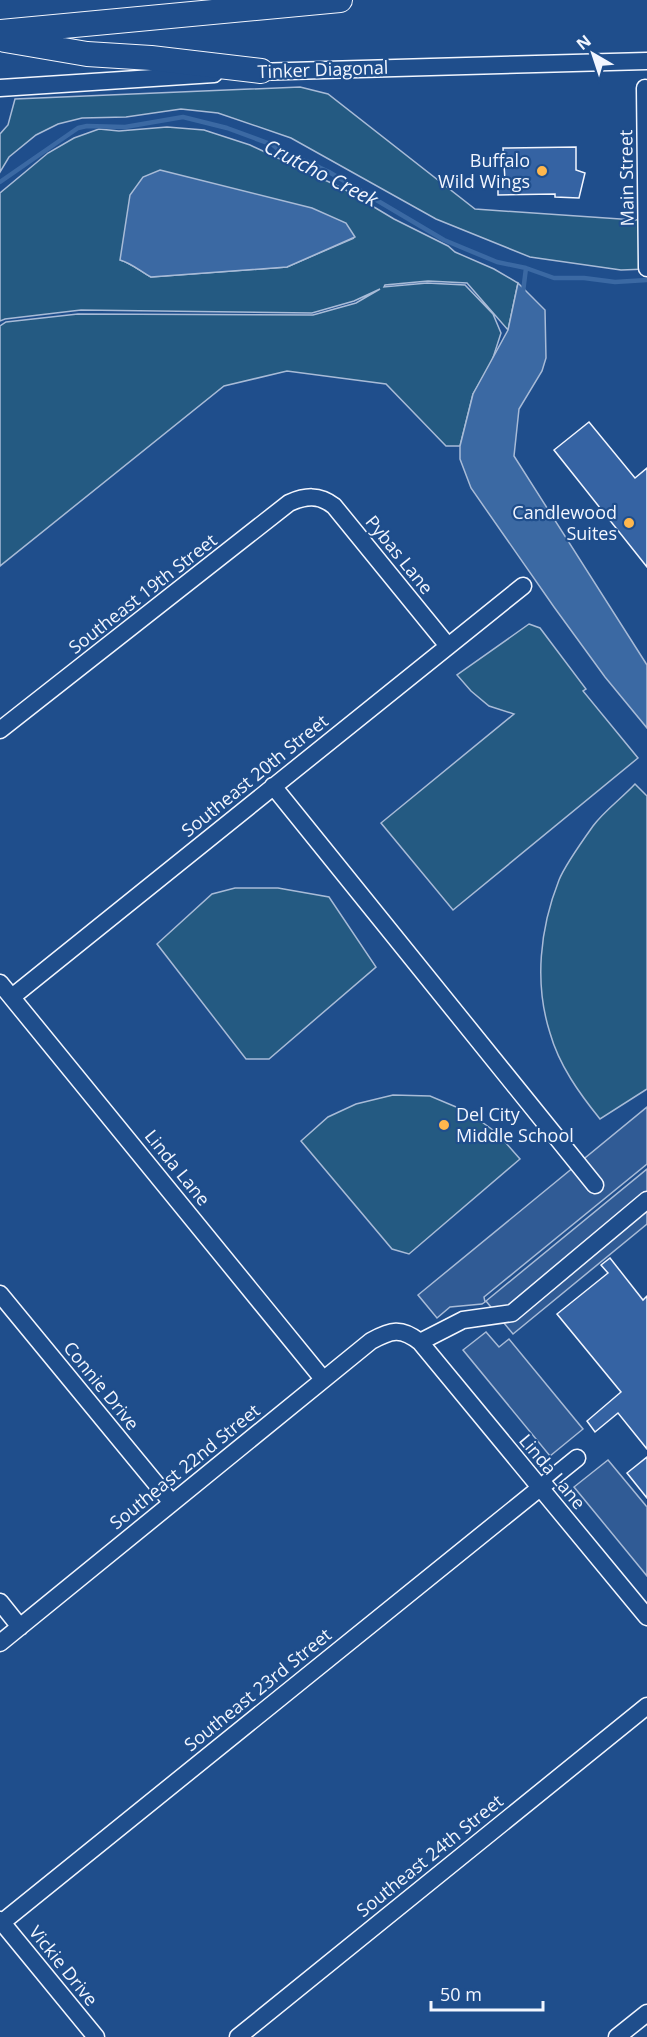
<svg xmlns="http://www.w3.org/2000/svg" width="647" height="2037" viewBox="0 0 647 2037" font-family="'Open Sans',sans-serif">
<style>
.green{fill:#245a82;stroke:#a8bbd7;stroke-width:1.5;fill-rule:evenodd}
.parking{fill:#305b95;stroke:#a8bbd7;stroke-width:1.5}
.water{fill:#3b69a3;stroke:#a8bbd7;stroke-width:1.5}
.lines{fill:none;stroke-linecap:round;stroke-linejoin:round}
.stream{stroke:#3b69a3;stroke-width:4.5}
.building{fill:#3563a3;stroke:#f2f6ff;stroke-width:1.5}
.minor-casing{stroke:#f2f6ff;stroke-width:19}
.highway-casing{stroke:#f2f6ff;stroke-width:26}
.minor{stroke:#1f4e8c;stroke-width:16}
.highway{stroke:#1f4e8c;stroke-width:24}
.poi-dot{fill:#ffb74d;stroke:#1f4e8c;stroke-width:2}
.labels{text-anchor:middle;stroke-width:4.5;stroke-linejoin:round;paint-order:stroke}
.street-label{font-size:18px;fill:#f2f6ff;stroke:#1f4e8c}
.poi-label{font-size:18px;fill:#f2f6ff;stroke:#1f4e8c;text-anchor:end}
.water-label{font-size:20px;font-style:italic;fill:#f2f6ff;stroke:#1f4e8c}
</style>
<rect width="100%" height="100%" fill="#1f4e8c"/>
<path class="green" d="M300,87L328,94L475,209L635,220L647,219V269L621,270L530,257L436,219L291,138L218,113L181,109L126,117L82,118L58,124L36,135L9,157L0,172V134L8,125L15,99Z
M167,127L204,130L250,145L344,189L394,219L448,246L455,252L494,269L518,283L508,330L467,283L428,281L385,285L384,287L427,283L465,285L493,314L501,333L491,364L473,394L460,446H446L386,384L287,371L224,386L0,566V326L6,322L78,314L313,315L356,303L380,289L354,301L312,313L81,310L5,319L0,321V193L48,153L74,138L99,129L119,131ZM354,238L287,267L151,277C140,271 131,263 120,260Z
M529,624L540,628L586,689L583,691L638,758L453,910L381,823L514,714L489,706L471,691L457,675Z
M635,784L647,796V1089L600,1119C579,1093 559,1065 550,1033C534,983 540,928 559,880C565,865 583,840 593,826C604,811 622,798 635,784Z
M235,888H278L329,897L376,967L269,1059H246L157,944L212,894Z
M393,1095L430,1096L468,1112L497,1133L520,1159L409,1254L392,1249L301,1141L328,1117L356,1104Z"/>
<path class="parking" d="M647,1107V1164L484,1297L485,1302L482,1304L450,1307L437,1318L418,1295Z
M647,1169V1224L513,1334L486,1301Z
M486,1332L499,1347L509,1339L583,1429L550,1456L463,1350Z
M608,1460L647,1507V1576L574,1487Z"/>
<path class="water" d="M160,170L312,208L346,223L355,237L287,267L151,277C140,271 131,263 120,260L130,195L143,177Z
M518,283L545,310L546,358L542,371L519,409L514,456L647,665V728L605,677L554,607L471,488L460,459V446L473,394L508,330Z"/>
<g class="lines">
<path class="stream" d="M0,182L78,128L87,126L125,127L183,117L227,128L273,145L286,156L308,162L329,172L444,240L497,262L526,268L554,278H584L615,282L647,280
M523,292L526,268"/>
</g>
<path class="building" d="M576,147V170L585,173L579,198L555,197V194L498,195V181L505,180L503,148Z
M589,422L635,478L647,468V567L554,450Z
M610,1258L643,1300L647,1296V1449L618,1413L595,1432L587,1421L621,1392L557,1314L608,1273L601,1265Z
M647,1457V1498L627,1473Z"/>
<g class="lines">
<g class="minor-casing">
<path id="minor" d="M252,72L647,61
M0,88L214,74
M645,88L647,268
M0,730L289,503C305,496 319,494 334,506L448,646
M273,786L595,1185
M0,983L323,1379
M12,997L523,586
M0,1294L172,1503
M420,1342L463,1320L512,1313L647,1200
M0,1602L20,1627
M0,1643L371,1341C391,1330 401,1327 420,1342L647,1617
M0,1920L96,2037
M0,1924L577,1458
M238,2037L647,1706
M617,2037L647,2013"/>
</g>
<g class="highway-casing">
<path id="highway" d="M0,32L340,0
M5,40L87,54L151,58L261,71"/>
</g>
<use href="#minor" class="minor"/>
<use href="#highway" class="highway"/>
</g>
<g class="poi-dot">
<circle cx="542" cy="171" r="6"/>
<circle cx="629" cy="523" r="6"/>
<circle cx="444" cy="1125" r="6"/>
</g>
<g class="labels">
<g class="street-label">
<text transform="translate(323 70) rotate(-2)" y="6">Tinker Diagonal</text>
<text transform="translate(627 178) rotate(-91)" y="6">Main Street</text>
<text transform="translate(399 555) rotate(51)" y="6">Pybas Lane</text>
<text transform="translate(143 594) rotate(-38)" y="6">Southeast 19th Street</text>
<text transform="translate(255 776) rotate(-39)" y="6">Southeast 20th Street</text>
<text transform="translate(177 1168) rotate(51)" y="6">Linda Lane</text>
<text transform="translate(101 1386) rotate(51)" y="6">Connie Drive</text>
<text transform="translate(185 1467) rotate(-39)" y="6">Southeast 22nd Street</text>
<text transform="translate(552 1472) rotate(50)" y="6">Linda Lane</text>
<text transform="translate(258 1690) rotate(-39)" y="6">Southeast 23rd Street</text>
<text transform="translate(430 1856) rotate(-39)" y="6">Southeast 24th Street</text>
<text transform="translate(63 1966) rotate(51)" y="6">Vickie Drive</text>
</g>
<g class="poi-label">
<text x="530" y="167">Buffalo<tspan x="530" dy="21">Wild Wings</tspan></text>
<text x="617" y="519">Candlewood<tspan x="617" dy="21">Suites</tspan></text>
<text x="456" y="1121" text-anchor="start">Del City<tspan x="456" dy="21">Middle School</tspan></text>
</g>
<g class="water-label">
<text transform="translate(321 173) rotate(27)" y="7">Crutcho Creek</text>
</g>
</g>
<g transform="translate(593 54) rotate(321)" stroke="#1f4e8c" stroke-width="4.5" paint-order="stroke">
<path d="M0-4.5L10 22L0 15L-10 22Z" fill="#f2f6ff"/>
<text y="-9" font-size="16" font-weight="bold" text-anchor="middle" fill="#f2f6ff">N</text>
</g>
<path d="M431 2001v9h112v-9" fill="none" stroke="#f2f6ff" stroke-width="3"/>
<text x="440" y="2001" font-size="18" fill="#f2f6ff" stroke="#1f4e8c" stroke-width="4.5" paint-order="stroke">50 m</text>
</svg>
